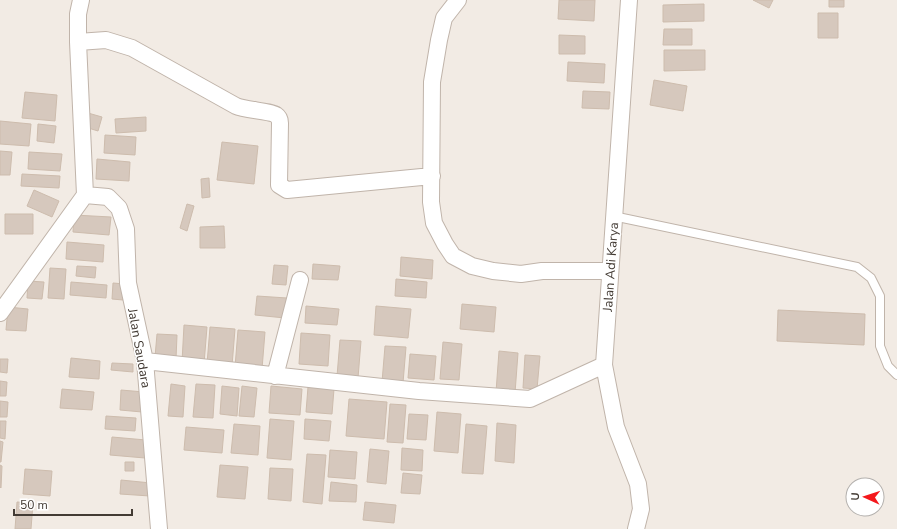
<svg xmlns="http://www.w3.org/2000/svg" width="897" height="529" viewBox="0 0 897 529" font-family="'Nunito Sans',sans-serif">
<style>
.building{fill:#d6c8bd;stroke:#cdbcad}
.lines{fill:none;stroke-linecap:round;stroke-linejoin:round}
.lane-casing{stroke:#c0b4aa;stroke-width:10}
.street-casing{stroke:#c0b4aa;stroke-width:18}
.lane{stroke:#fff;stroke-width:8}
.street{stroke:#fff;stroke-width:16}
.labels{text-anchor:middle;stroke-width:3;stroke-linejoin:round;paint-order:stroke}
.street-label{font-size:13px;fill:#433b34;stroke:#fff}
</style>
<rect width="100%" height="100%" fill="#f2ebe4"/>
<path class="building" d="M559,0H595L594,21L558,19Z
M753,0H773L769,8Z
M829,0H844V7H829Z
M704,4V21L663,22V5Z
M818,13H838V38H818Z
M664,29H692V45H663Z
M559,35L585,36V54H559Z
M664,50H705V70L664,71Z
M568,62L605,64L604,83L567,81Z
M654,80L687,86L683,111L650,105Z
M583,91L610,92L609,109L582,108Z
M25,92L57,95L55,121L22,118Z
M88,113L102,117L98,131L85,127Z
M146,117V131L116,133L115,119Z
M0,121L31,124L29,146L0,144Z
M38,124L56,126L54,143L37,141Z
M105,135L136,137L135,155L104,153Z
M222,142L258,146L254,184L217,180Z
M0,151L12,152L10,175H0Z
M29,152L62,154L60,171L28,169Z
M97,159L130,162L129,181L96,179Z
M22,174L60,176L59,188L21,186Z
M209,178L210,197L202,198L201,179Z
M34,190L59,201L52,217L27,206Z
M187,204L194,206L187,231L180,228Z
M5,214H33V234H5Z
M74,215L111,217L109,235L73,232Z
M224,226L225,248H200V227Z
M67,242L104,245L103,262L66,259Z
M401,257L433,260L432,279L400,276Z
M313,264L340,266L338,280L312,279Z
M274,265L288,266L286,285L272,284Z
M77,266L96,267L95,278L76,276Z
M50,268L66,269L64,299L48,298Z
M396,279L427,282L426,298L395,296Z
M28,281L44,282L42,299L27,298Z
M71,282L107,285L106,298L70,295Z
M113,283L125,284L123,300L112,299Z
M257,296L287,298L285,318L255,315Z
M462,304L496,307L494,332L460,329Z
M306,306L339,309L337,325L305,323Z
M376,306L411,309L408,338L374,335Z
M8,307L28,309L26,331L6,330Z
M778,310L865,314L864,345L777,341Z
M184,325L207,327L204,364L182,362Z
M210,327L235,329L232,366L207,364Z
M238,330L265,332L262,369L235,367Z
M301,333L330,335L328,366L299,364Z
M157,334L177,335L176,359L155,357Z
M340,340L361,341L358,378L337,376Z
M443,342L462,344L459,380L440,379Z
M385,346L406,347L403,383L382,382Z
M499,351L518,353L515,393L496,392Z
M410,354L436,356L434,380L408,378Z
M525,355L540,356L537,389L523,388Z
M71,358L100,361L99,379L69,377Z
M0,359H8L7,373L0,372Z
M112,363L133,364V372L111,370Z
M0,381L7,382L6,396H0Z
M171,384L185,386L183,417L168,416Z
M196,384L215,385L213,418L193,417Z
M222,386L239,388L237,416L220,414Z
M242,386L257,388L254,417L239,416Z
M271,386L302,389L300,415L269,413Z
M308,387L334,389L332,414L306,412Z
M62,389L94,392L92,410L60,408Z
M121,390L144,392L142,412L120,410Z
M349,399L387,402L384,439L346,436Z
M0,401L8,402L7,417H0Z
M390,404L406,405L403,443L387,442Z
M437,412L461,414L458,453L434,451Z
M409,414L428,415L426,440L407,439Z
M106,416L136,418L135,431L105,429Z
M270,419L294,421L291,460L267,458Z
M305,419L331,421L329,441L304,439Z
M0,421H6L5,439L0,438Z
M497,423L516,425L514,463L495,461Z
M234,424L260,426L258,455L231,453Z
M466,424L487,426L483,474L462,473Z
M186,427L224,430L222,453L184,450Z
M112,437L146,440L145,458L110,455Z
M0,441L3,442L1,462H0Z
M402,448L423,450L422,471L401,470Z
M370,449L389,451L386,484L367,482Z
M330,450L357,452L355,479L328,477Z
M307,454L326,455L322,504L303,502Z
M125,462H134V471H125Z
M0,465L2,466L1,488L0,487Z
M220,465L248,467L245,499L217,497Z
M270,468L293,469L291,501L268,499Z
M25,469L52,471L50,496L23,494Z
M403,473L422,475L420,494L401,493Z
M121,480L151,483L150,496L120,494Z
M331,482L357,485L356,502L329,501Z
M17,502L33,503L31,529H15Z
M365,502L396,505L394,523L363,520Z"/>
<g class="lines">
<g class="lane-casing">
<path id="lane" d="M613,216L857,267L871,278L880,296V346L888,366L897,375"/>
</g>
<g class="street-casing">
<path id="street" d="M458,0L444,18L439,40L432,82L431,202L434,223L445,244L453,256L472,266L493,271L521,274L542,271H610
M629,0L604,365L616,427L638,484L641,509L636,529
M78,42L106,40L132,48L236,106C245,110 271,111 276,115C279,117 280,120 280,123L279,185L287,190L432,176
M85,195L108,197L119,208L126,229L128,283L145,361L159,529
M0,313L85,195L78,42V14L81,0
M145,361L419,391L530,399L604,365
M275,376L300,280"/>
</g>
<use href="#lane" class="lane"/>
<use href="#street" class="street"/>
</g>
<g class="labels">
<g class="street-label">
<text transform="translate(610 267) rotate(-86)" y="5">Jalan Adi Karya</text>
<text transform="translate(140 348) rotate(80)" y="5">Jalan Saudara</text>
</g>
</g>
<g transform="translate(865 497) rotate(273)"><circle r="19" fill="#ffffff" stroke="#b4b1ae"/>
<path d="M0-3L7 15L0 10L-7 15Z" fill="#f4181c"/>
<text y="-6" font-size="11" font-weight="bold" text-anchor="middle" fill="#433b34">U</text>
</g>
<path d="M14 509v6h118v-6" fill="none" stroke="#433b34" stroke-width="2"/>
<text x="20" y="509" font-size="12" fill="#433b34" stroke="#ffffff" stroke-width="3" paint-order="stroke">50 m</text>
</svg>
